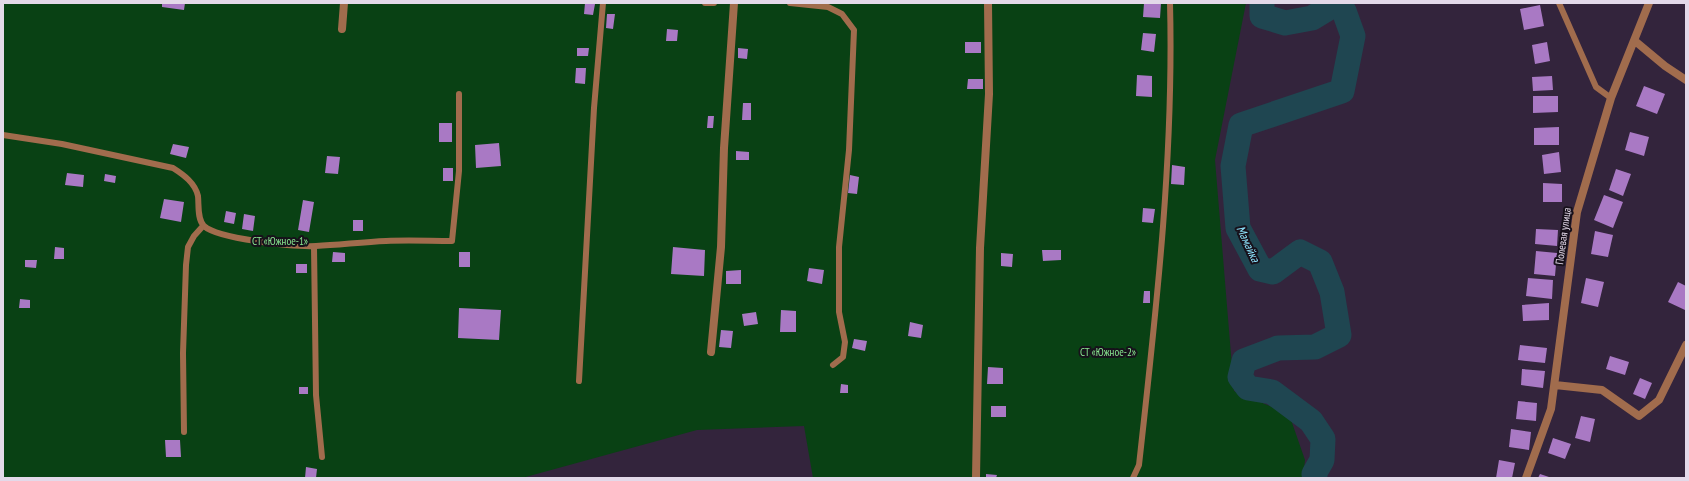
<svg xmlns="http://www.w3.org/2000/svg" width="1689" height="481" viewBox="0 0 1689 481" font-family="'PT Sans Narrow',sans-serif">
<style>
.green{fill:#094114}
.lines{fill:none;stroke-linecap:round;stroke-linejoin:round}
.river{stroke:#1f4651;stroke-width:25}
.building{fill:#a979c4}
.lane{stroke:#a16c4d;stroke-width:6}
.street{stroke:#a16c4d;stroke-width:8}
.labels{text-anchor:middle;stroke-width:4;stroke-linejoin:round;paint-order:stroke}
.street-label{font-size:11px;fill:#e3d9e9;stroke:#17111b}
.park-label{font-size:11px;fill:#88e790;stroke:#17111b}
.water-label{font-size:12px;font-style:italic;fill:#8ee5fe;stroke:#17111b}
</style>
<rect width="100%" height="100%" fill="#33243c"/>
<path class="green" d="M3,3H1246L1215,160L1234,391L1289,414L1305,460L1303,478H813L804,426L697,430L522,478H3Z"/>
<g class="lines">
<path class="river" d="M1262,3V16L1285,23L1312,18L1335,4L1344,11L1353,36L1342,91L1241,125L1233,166L1238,228L1260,269L1273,272L1300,252L1320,262L1332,292L1339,335L1315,347L1278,348L1244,361L1240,377L1248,388L1272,392L1311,421L1323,439L1322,460L1314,474L1315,478"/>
</g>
<path class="building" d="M162,3H185L184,10L162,7Z
M585,3L595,4L593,15L584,14Z
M1144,3H1161L1160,18L1143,17Z
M1540,5L1544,26L1524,30L1520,9Z
M607,14H615L613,29L606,28Z
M667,29L678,30L677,41H666Z
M1143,33L1156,34L1154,52L1141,50Z
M965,42H981V53H965Z
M1547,42L1550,61L1535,64L1532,45Z
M577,48H589L588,56H577Z
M738,48L748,49L747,59L738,58Z
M576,68H586L585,84L575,83Z
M1137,75L1152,76V97L1136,96Z
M1552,76L1553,90L1533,91L1532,77Z
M968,79H983V89H967Z
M1644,86L1665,94L1657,114L1636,106Z
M1533,96H1558V112L1533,113Z
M743,103H751V120H742Z
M708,116H714L713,128H707Z
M439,123H452V142H439Z
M1559,127V145H1534V128Z
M1630,132L1649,137L1644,156L1625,150Z
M499,143L501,166L476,168L475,145Z
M173,144L189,147L186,158L170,154Z
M736,151L749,152V160H736Z
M1559,152L1561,172L1544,174L1542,155Z
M327,156L340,157L338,174L325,173Z
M1172,165L1185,167L1184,185L1171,184Z
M443,168H453V181H443Z
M1616,169L1631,174L1623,196L1609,190Z
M67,173L84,175L83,187L65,185Z
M105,174L116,176L115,183L104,181Z
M850,175L859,177L857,194L848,193Z
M1543,183L1562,184V202H1543Z
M1604,195L1623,202L1613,228L1594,220Z
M164,199L184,202L181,222L160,218Z
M303,200L314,202L309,232L298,230Z
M1143,208L1155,209L1153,223L1142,222Z
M226,211L236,213L234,224L224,222Z
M244,214L255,216L253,231L242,229Z
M353,220H363V231H353Z
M1536,229L1558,230L1557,246L1535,244Z
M1595,231L1613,235L1608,257L1591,254Z
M55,247L64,248V259H54Z
M673,247L705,250L704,276L671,274Z
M1042,250H1061V260L1043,261Z
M1536,251L1557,253L1555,276L1534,274Z
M333,252L345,253V262H332Z
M459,252H470V267H459Z
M1001,253L1013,254L1012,267L1001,266Z
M25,260H37L36,268L25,267Z
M296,264H307V273H296Z
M809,268L824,270L822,284L807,281Z
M741,270V284H726V271Z
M1528,278L1553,280L1552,299L1526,296Z
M1586,278L1604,282L1598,307L1581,303Z
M1678,282L1686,286L1685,310L1668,302Z
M1144,291H1150V303H1143Z
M20,299L30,300V308H19Z
M1549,303V320L1523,321L1522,305Z
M459,308L501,310L499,340L458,338Z
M781,310L796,311V332H780Z
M756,312L758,324L744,326L742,314Z
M910,322L923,325L921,338L908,336Z
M721,330L733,331L731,348L719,347Z
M854,339L867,341L865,351L852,348Z
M1520,345L1547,348L1545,363L1518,360Z
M1610,356L1629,362L1625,375L1606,369Z
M988,367L1003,368V384H987Z
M1522,369L1545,371L1543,388L1521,385Z
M1640,378L1652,383L1645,399L1633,394Z
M841,384L848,385V393H840Z
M299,387H308V394H299Z
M1518,401L1537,403L1536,421L1516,419Z
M991,406H1006V417H991Z
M1581,416L1595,419L1590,442L1575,438Z
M1511,429L1531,432L1529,450L1509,447Z
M1553,438L1571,444L1565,459L1548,453Z
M165,440H180L181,457H166Z
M1499,460L1515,463L1512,478H1496Z
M306,467L317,469L316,478H305Z
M986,474L997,475L996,478H986Z
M1540,474L1552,478H1538Z"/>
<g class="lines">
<path class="lane" d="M705,3H714
M790,3L828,7L842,14L854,30L849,150L839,247V312L845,342L843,357L833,365
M1559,3L1596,87L1611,98
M3,135L62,144L173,168C184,175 195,183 198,196C199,205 197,219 204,226C218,239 295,247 316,246C339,245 362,242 386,241C408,240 430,241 452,241L459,171V94
M314,247L316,395L322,457
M579,381L594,108L603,3
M184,432L183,353L186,265L188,247L194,236L203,226
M1133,478L1139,465C1156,312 1174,157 1170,3"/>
<path class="street" d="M342,29L344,3
M1635,41L1665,66L1686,80
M711,352L721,247L724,148L734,3
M1555,385L1602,390L1639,416L1659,400L1686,345
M976,478L980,248L989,94L988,3
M1526,478L1551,409L1577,212L1611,98L1649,3"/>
</g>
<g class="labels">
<g class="street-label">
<text transform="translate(1563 236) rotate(-82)" y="4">Полевая улица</text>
</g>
<g class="park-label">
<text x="280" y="245">СТ «Южное-1»</text>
<text x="1108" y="356">СТ «Южное-2»</text>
</g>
<g class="water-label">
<text transform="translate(1248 244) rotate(65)" y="4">Мамайка</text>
</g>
</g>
<rect width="1689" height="481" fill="none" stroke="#e3d9e9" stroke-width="8"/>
</svg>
